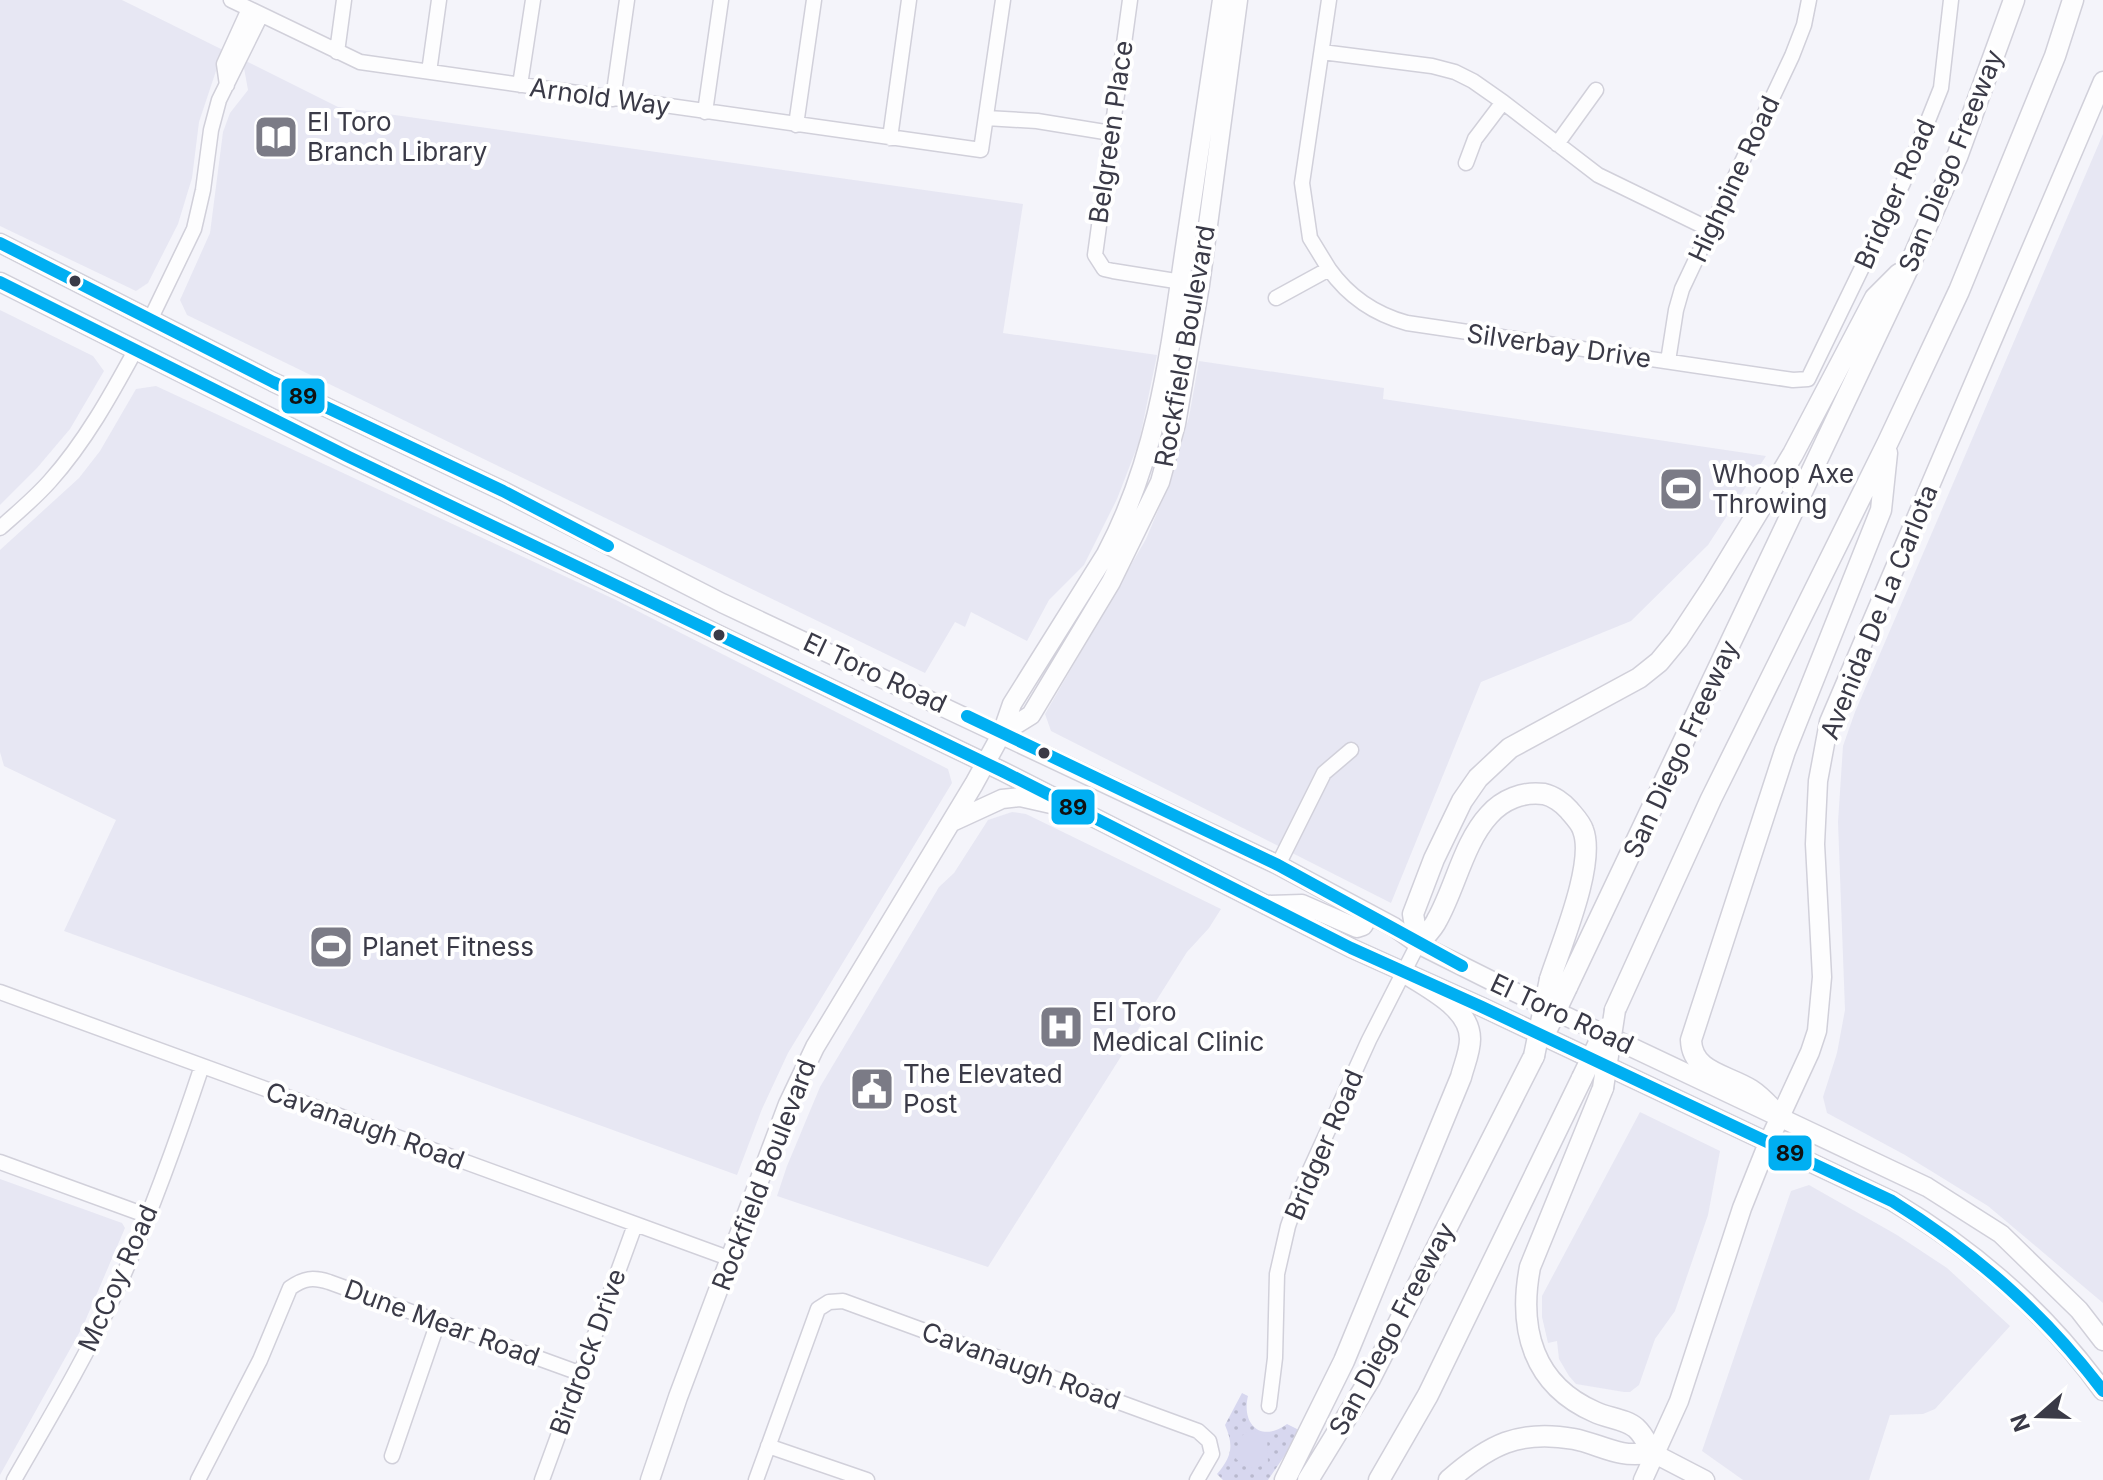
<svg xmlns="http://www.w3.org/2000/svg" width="2103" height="1480" viewBox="0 0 2103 1480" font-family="Inter,sans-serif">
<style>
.built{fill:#e7e7f3}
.park{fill:url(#park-dots)}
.pitch{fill:#d7d7ef}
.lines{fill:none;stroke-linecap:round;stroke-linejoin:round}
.minor-casing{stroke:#d1d0da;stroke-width:17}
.major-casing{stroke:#d1d0da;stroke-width:21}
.highway-casing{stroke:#d1d0da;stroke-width:23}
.minor{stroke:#fdfdfe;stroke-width:14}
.major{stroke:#fdfdfe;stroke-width:18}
.highway{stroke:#fdfdfe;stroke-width:20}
.highway-bridge-casing{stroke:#d1d0da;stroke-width:23;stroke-linecap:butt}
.highway-bridge{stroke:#fdfdfe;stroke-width:20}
.bus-1-casing{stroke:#fff;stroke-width:18}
.bus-1{stroke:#00aff2;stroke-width:12}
.bus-dot{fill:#3a3a47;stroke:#fff;stroke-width:3}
.labels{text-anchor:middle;stroke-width:8;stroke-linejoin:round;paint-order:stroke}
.street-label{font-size:26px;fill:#3a3a47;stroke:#fff}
.poi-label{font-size:26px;fill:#3a3a47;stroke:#fff;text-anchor:start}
.line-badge{stroke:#fff;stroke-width:3}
.pale-badge-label{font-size:22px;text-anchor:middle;font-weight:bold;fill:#111}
</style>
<defs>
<pattern id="park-dots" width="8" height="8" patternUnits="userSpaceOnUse" patternTransform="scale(2)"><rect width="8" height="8" fill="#d7d7ef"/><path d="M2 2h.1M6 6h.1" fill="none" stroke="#b9b9ce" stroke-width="1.8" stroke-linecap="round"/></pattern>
</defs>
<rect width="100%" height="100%" fill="#f4f4fa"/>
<path class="built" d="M0,0H122L223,50L199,122L192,178L178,224L148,283L136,291L0,226Z
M246,61L338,107L1023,204L1003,333L1157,355L1139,442L1117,499L1084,565L1049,600L1027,641L971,612L965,627L955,622L925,673L187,315L180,300L210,233L223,132L230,113L248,90L244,68Z
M2103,134V1303L1988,1206L1905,1155L1827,1113L1823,1097L1837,1053L1845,1010L1838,822L1843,746L1855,712Z
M0,310L93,356L104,371L70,429L37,468L0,505Z
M1199,361L1384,388L1383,399L1766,456L1708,545L1631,621L1481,682L1391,903L1051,731L1045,714L1146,539L1167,489L1189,417Z
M156,386L616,600L948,769L952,783L788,1053L762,1109L737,1175L64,931L116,820L4,766L0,752V550L79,478L100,451L136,389Z
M1012,812L1026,814L1221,909L1209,928L1187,952L988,1267L777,1196L787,1166L820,1087L939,887L954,873L988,820Z
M1640,1112L1720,1151L1708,1215L1675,1311L1655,1339L1639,1385L1630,1392H1624L1576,1384L1569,1376L1559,1359L1557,1341L1548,1343L1542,1317V1296Z
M0,1179L122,1223L125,1228L83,1326L0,1475Z
M1809,1185L1897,1235L1947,1268L2010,1326L1935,1409L1923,1414L1890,1415L1869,1480H1743L1702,1451L1791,1191Z"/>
<path class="park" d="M1242,1393L1248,1396C1241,1425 1262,1443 1287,1424L1299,1430L1294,1442L1268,1480H1223L1217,1474C1232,1456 1234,1446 1225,1425Z"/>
<path class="pitch" d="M1253,1430L1267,1436L1268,1463C1252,1471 1249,1467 1236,1459L1239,1450L1237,1440L1245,1433Z"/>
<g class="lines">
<g class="minor-casing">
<path id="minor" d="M231,0L360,62L981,150L1003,0
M1130,0L1095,255L1104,269L1113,271L1188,283
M337,52L344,0
M1322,52L1432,66L1455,72L1473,81L1503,102L1598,175L1711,230
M429,72L439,0
M227,85L224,64L249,9
M520,85L533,0
M613,99L627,0
M705,112L721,0
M986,118L1037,121L1111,133
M796,125L814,0
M890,138L909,0
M1557,144L1596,90
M1466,163L1475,139L1503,102
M1329,269C1349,297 1374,314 1407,323L1793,380L1808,379L1903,183L1941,88L1951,0
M1276,298L1329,269L1310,238L1302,183L1329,0
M151,318L194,229L203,190L211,130L219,100L261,15
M1668,361L1676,310L1682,289L1792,56L1804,25L1809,0
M0,528C17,513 35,498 50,481C85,442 111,395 136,349
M1278,865L1324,773L1351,750
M0,992L731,1259
M0,1162L148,1216
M1269,1406L1275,1358L1277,1274L1288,1226L1300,1192L1369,1040L1418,944
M768,1446L867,1480
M392,1456L438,1322
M14,1480C49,1419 85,1359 114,1296C148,1222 176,1144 202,1066
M198,1480L260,1360L290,1288C304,1278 313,1277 329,1282L582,1374
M542,1480L635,1225
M756,1480L818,1309L829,1302L843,1301L1198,1431L1209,1441L1212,1454L1197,1480"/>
</g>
<g class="major-casing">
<path id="major" d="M0,243L273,382L503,491L722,603L1278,865L1394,927L1418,944L1502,986L1927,1187L2001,1234L2079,1310L2103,1341
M0,282L349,457L1002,771L1351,948L1482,1007L1892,1201C1976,1251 2046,1312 2103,1391
M1002,733L1031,715L1111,582L1160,482L1176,424L1200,285L1238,0
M952,822L1002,799L1020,797L1051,804
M1266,905L1302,904L1357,928L1363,926L1370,914
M1653,1453L1705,1480
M650,1480L678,1397L788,1104L815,1047L974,784L1002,733L1012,704L1106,554C1156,460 1169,358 1184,254C1197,169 1209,85 1222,0
M1643,1480L1679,1401L1742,1208L1768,1143L1810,1052L1817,1031L1822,977L1815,844L1818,781L1829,722L2103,81"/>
</g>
<g class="highway-casing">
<path id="highway" d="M1418,944L1413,914L1434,859L1462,801L1478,778L1510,748L1639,678L1659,662L1678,639L1713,586L1793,454L1875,298L1899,274
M1418,944C1425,936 1433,929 1437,920C1455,888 1464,842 1489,815C1502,800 1523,791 1544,794C1553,796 1563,803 1569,810C1574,816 1581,823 1583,830C1596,863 1561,945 1550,979
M1567,987L1911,262L1957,157L2014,0
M1615,1010L1711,799L1888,442L1959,291L2055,56L2073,0
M1603,1088L1530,1267C1518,1329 1533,1385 1595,1412C1607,1418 1626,1419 1636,1428C1643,1434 1648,1445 1653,1453
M1780,1117C1771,1108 1762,1097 1751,1090C1728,1075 1692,1073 1691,1040L1785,751L1881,510L1887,453
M1285,1480L1344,1361L1461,1077C1464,1065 1470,1052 1470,1039C1470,1007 1427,988 1404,972
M1308,1480L1370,1379L1534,1056
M1379,1480L1428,1395L1582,1078
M1449,1480C1489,1445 1519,1429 1574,1439C1590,1442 1606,1450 1622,1453C1632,1455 1643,1454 1653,1453"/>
</g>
<use href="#minor" class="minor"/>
<use href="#major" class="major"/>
<use href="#highway" class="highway"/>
<g class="highway-bridge-casing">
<path id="highway-bridge" d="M1548,1027L1567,987
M1534,1056L1550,979
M1582,1078L1606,1028
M1603,1088L1615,1010"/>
</g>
<use href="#highway-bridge" class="highway-bridge"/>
<g class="bus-1-casing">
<path id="bus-1" d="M0,243L273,382L503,491L608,546
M0,282L349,457L1002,771L1351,948L1482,1007L1892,1201C1975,1253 2044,1313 2103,1391
M967,716L1278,865L1462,966"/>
</g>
<use href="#bus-1" class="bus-1"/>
</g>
<defs>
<g id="library-square" transform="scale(2.3)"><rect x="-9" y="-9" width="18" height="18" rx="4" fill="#7b7b86" stroke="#fff"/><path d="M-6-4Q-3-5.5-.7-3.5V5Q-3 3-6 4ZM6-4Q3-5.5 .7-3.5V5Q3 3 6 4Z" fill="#fff"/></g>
<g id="stadium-square" transform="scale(2.3)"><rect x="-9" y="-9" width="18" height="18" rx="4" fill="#7b7b86" stroke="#fff"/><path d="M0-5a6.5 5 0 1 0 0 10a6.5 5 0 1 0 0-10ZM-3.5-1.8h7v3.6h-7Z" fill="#fff"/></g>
<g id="hospital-square" transform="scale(2.3)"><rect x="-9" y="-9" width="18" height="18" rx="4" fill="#7b7b86" stroke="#fff"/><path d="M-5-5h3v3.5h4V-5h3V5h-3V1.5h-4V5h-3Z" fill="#fff"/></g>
<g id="civic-square" transform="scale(2.3)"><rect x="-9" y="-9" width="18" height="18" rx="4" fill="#7b7b86" stroke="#fff"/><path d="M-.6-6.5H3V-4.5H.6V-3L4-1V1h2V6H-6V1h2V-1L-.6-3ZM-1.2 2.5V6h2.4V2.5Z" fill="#fff"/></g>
</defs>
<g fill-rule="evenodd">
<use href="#library-square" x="276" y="137"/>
<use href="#stadium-square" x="1681" y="489"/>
<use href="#stadium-square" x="331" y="947"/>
<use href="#hospital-square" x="1061" y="1027"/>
<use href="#civic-square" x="872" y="1089"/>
</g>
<g class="bus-dot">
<circle cx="75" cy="281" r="7"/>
<circle cx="719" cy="635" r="7"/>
<circle cx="1044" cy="753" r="7"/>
</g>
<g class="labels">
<g class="street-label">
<text transform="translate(600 97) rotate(8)" y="9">Arnold Way</text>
<text transform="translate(1111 132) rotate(-82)" y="9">Belgreen Place</text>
<text transform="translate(1951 161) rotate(-68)" y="9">San Diego Freeway</text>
<text transform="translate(1734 179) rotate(-65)" y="9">Highpine Road</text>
<text transform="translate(1895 194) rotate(-66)" y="9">Bridger Road</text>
<text transform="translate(1185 346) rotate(-80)" y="9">Rockfield Boulevard</text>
<text transform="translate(1559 346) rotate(8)" y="9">Silverbay Drive</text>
<text transform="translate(1879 612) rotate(-68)" y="9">Avenida De La Carlota</text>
<text transform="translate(875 673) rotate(25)" y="9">El Toro Road</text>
<text transform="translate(1681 749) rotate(-65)" y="9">San Diego Freeway</text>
<text transform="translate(1562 1014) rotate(25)" y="9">El Toro Road</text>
<text transform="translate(365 1126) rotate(20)" y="9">Cavanaugh Road</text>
<text transform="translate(1324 1145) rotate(-67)" y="9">Bridger Road</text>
<text transform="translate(764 1175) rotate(-69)" y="9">Rockfield Boulevard</text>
<text transform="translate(118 1278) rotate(-66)" y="9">McCoy Road</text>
<text transform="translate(442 1323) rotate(20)" y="9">Dune Mear Road</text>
<text transform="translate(1392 1329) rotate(-62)" y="9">San Diego Freeway</text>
<text transform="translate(588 1352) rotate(-70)" y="9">Birdrock Drive</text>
<text transform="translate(1021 1366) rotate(20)" y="9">Cavanaugh Road</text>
</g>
<g class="poi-label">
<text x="307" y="131">El Toro<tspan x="307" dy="30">Branch Library</tspan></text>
<text x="1712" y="483">Whoop Axe<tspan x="1712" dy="30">Throwing</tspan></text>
<text x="362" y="956">Planet Fitness</text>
<text x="1092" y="1021">El Toro<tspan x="1092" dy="30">Medical Clinic</tspan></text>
<text x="903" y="1083">The Elevated<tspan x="903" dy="30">Post</tspan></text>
</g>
</g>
<g class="line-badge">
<rect x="280" y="377" width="46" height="38" rx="8" fill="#00aff2"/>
<rect x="1050" y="788" width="46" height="38" rx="8" fill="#00aff2"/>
<rect x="1767" y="1134" width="46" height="38" rx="8" fill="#00aff2"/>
</g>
<g class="pale-badge-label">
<text x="303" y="404">89</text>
<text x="1073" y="815">89</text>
<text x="1790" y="1161">89</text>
</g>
<g transform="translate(2039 1416) rotate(250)" stroke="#ffffff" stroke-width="6" paint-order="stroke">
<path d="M0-6L14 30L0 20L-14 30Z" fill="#3a3a47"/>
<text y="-12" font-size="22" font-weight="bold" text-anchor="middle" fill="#3a3a47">N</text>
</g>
</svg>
